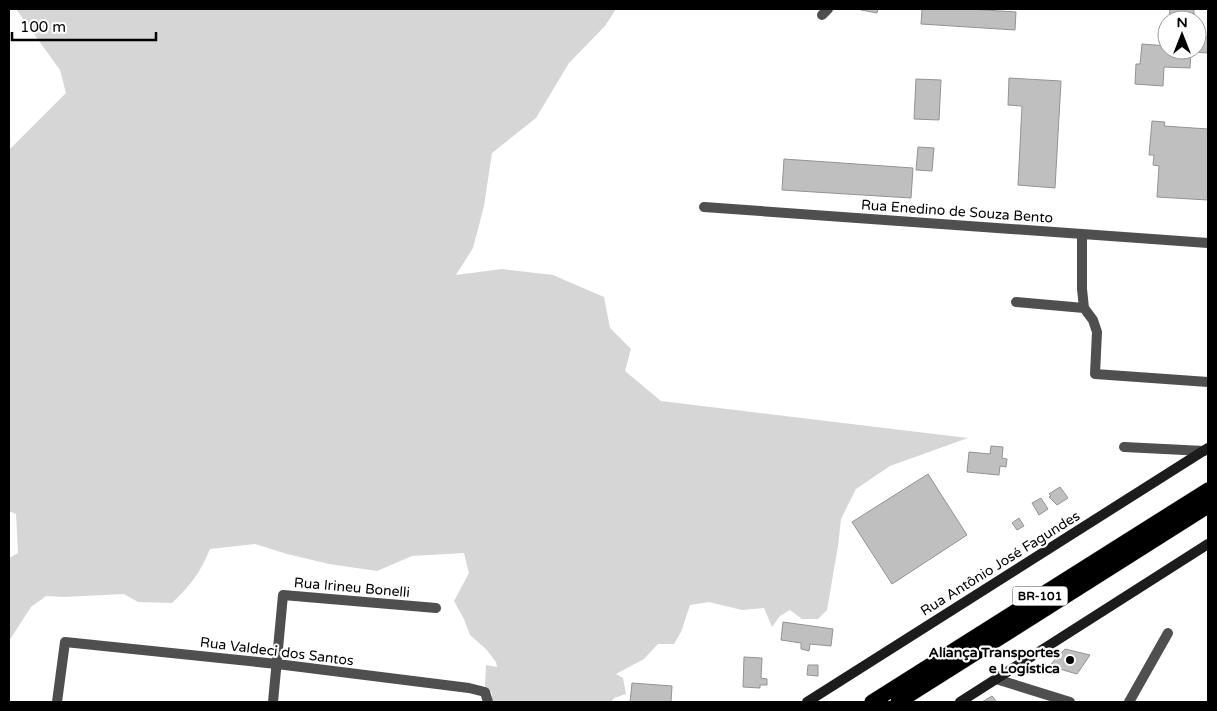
<svg xmlns="http://www.w3.org/2000/svg" width="1217" height="711" viewBox="0 0 1217 711" font-family="'Varela Round',sans-serif">
<style>
.green{fill:#d6d6d6}
.building{fill:#bfbfbf;stroke:#939393}
.lines{fill:none;stroke-linecap:round;stroke-linejoin:round}
.highway-casing{stroke:#dbdbdb;stroke-width:16}
.street{stroke:#4f4f4f;stroke-width:10}
.secondary{stroke:#1c1c1c;stroke-width:10}
.highway{stroke:#000;stroke-width:15}
.poi-dot{fill:#000;stroke:#fff;stroke-width:2}
.labels{text-anchor:middle;stroke-width:4.5;stroke-linejoin:round;paint-order:stroke}
.shield{fill:#fff;stroke:#4c4c4c;stroke-width:1}
.shield-label{font-size:12px;font-weight:bold;fill:#000}
.street-label{font-size:14px;fill:#000;stroke:#fff}
.poi-label{font-size:14px;font-weight:bold;fill:#000;stroke:#fff;text-anchor:end}
</style>
<rect width="100%" height="100%" fill="#fff"/>
<path class="green" d="M16,9H616L605,26L569,63L536,118L492,153L484,206L473,248L456,275L502,269L553,275L604,297L610,328L631,349L625,371L661,401L968,438L890,466L856,489L841,519L838,546L827,610L818,619H802L790,610L780,616L772,627L764,608L742,610L709,602L690,605L681,632L674,644H658L644,659L616,674L623,678L626,694L614,698L611,702H492V693L485,686L486,665L497,667L496,662L486,649L470,635L464,619L454,601L469,573L464,553L412,556L377,571L329,564L287,554L255,544L210,549C200,573 191,585 172,603L138,602L124,594L64,597L46,596L31,607L9,641V558L18,553L16,514L9,511V150L66,93L60,70Z"/>
<path class="building" d="M861,9H878L877,13L861,10Z
M922,9H969L1016,12L1015,30L921,24Z
M1170,9H1194V20H1169Z
M1197,36L1208,37V53L1191,52L1190,68L1164,67L1163,86L1135,84L1136,64H1140L1142,44L1167,46V50H1197Z
M1009,78L1061,81L1055,188L1018,185L1022,106L1008,105Z
M916,79L941,80L939,120L914,119Z
M1152,121L1165,122L1164,126L1208,129V200L1157,197L1159,166L1153,165L1154,155H1149Z
M918,147L934,148L932,171L916,170Z
M784,159L913,168L911,198L782,190Z
M991,446L1003,447L1002,458L1007,459L1006,467L1000,466L999,475L967,472L969,452L990,454Z
M928,474L967,535L892,584L852,522Z
M1060,487L1068,498L1057,505L1049,497L1051,496L1049,494Z
M1041,498L1048,509L1039,515L1032,503Z
M1019,518L1024,526L1017,530L1012,523Z
M783,622L833,629L831,646L810,644L809,651L801,649V643L781,640Z
M1065,649L1090,655L1077,674L1049,666Z
M744,657L762,658L761,678L767,679V685H760V688L743,687Z
M808,665H818V676L807,675Z
M632,683L672,686L671,702H630Z
M992,696L997,702H982Z"/>
<g class="lines">
<g class="highway-casing">
<path id="highway" d="M872,702L1208,490
M898,702L1208,506"/>
</g>
<path class="street" d="M822,15L828,9
M704,207L1208,243
M1082,234V289L1084,308L1093,320L1097,332L1095,374L1208,382
M1016,302L1084,308
M1124,447L1204,451
M996,679L1070,702
M57,702L65,642L277,664L469,688L485,692L488,702
M273,702L283,595L436,608
M1129,702L1168,633"/>
<path class="secondary" d="M807,702L1208,448
M960,702L1208,544"/>
<use href="#highway" class="highway"/>
</g>
<circle class="poi-dot" cx="1070" cy="660" r="5"/>
<g class="labels">
<rect class="shield" x="1012.5" y="586.5" width="55" height="19" rx="4"/>
<g class="shield-label">
<text x="1040" y="600">BR-101</text>
</g>
<g class="street-label">
<text transform="translate(957 211) rotate(4)" y="5">Rua Enedino de Souza Bento</text>
<text transform="translate(1000 563) rotate(-32)" y="5">Rua Antônio José Fagundes</text>
<text transform="translate(352 587) rotate(5)" y="5">Rua Irineu Bonelli</text>
<text transform="translate(277 651) rotate(7)" y="5">Rua Valdeci dos Santos</text>
</g>
<g class="poi-label">
<text x="1060" y="657">Aliança Transportes<tspan x="1060" dy="16">e Logística</tspan></text>
</g>
</g>
<rect width="1217" height="711" fill="none" stroke="#000000" stroke-width="20"/>
<g transform="translate(1182 35)"><circle r="24" fill="#ffffff" stroke="#999999"/>
<path d="M0-4L9 19L0 12L-9 19Z" fill="#000000"/>
<text y="-8" font-size="14" font-weight="bold" text-anchor="middle" fill="#000000">N</text>
</g>
<path d="M12 32v8h144v-8" fill="none" stroke="#000000" stroke-width="2.5"/>
<text x="20" y="32" font-size="15" fill="#000000" stroke="#ffffff" stroke-width="4" paint-order="stroke">100 m</text>
</svg>
